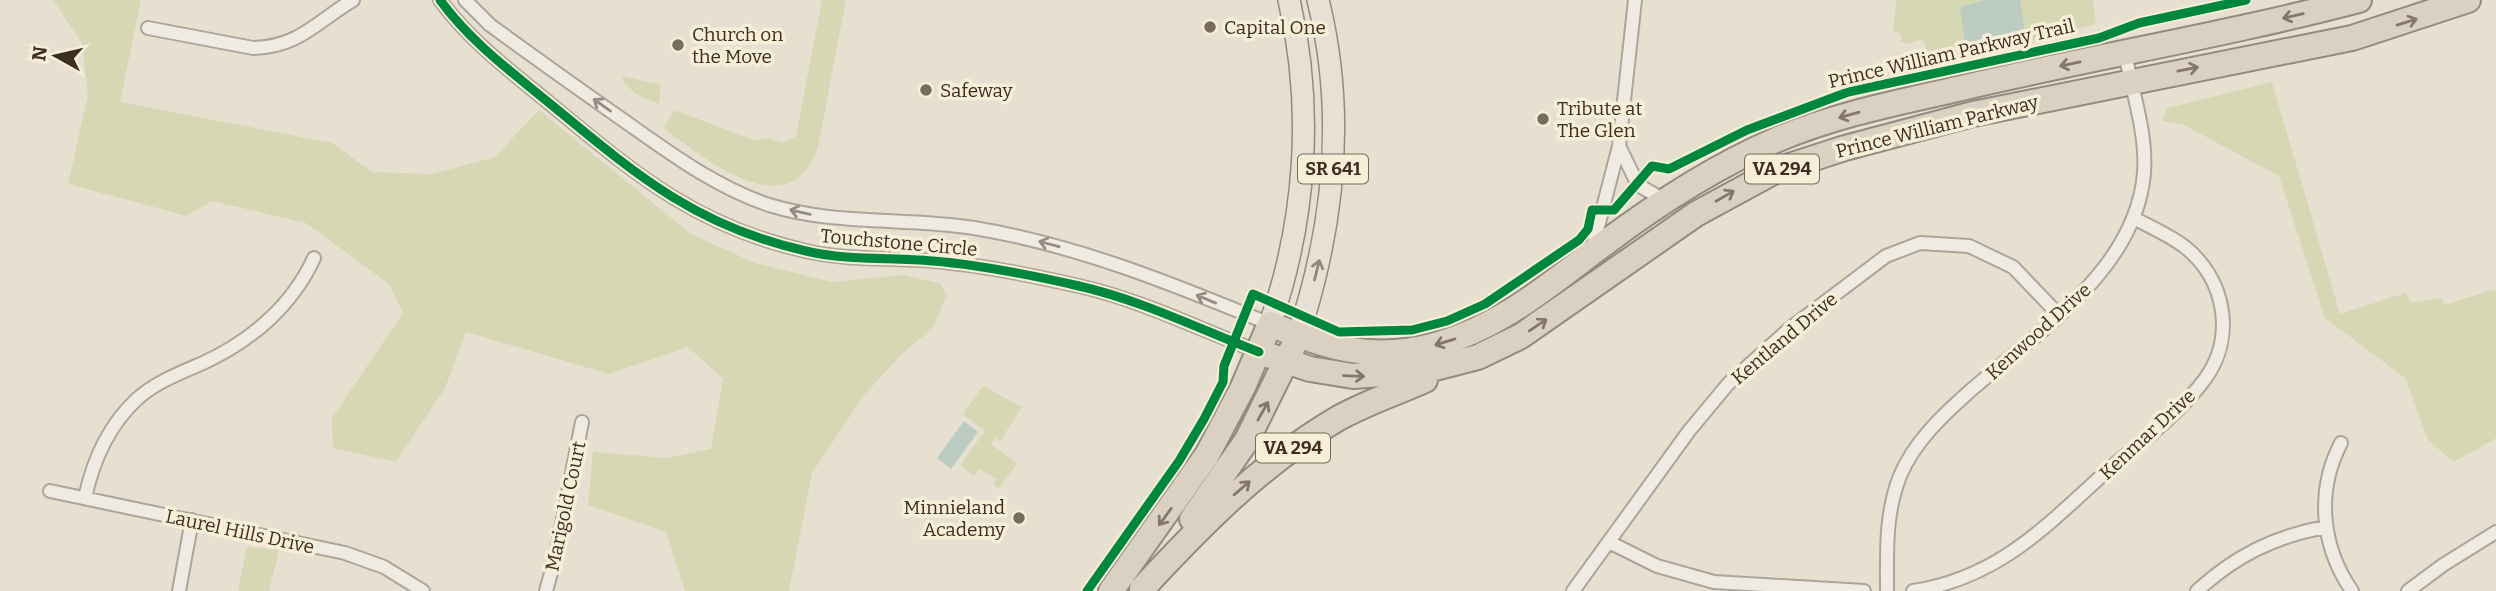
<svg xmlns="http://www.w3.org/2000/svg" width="2496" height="591" viewBox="0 0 2496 591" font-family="Bitter,serif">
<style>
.green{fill:#d6d7b3}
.water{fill:#bcccc2}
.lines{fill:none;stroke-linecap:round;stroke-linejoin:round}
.street-casing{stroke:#ada599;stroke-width:16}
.primary-casing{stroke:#928b80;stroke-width:24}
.highway-casing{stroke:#928b80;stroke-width:28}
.street{stroke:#efebe3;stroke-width:12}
.primary{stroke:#e6e1d4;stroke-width:21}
.highway{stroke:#dad1c2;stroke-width:24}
.cycleway-casing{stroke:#f7eed8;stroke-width:13}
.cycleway{stroke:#00873e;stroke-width:9}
.oneway{stroke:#847769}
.oneway2{stroke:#968c82}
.oneway3{stroke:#92887a}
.poi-dot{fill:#786c5e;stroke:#f7eed8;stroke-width:2.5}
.labels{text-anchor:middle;stroke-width:7;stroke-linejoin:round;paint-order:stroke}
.shield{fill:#f7eed8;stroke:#756857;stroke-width:2}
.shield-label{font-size:18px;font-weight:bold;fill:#3d2e20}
.poi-label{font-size:19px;fill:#3d2e20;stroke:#f7eed8;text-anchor:start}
.street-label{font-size:19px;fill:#3d2e20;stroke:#f7eed8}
</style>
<rect width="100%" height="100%" fill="#e7e0d1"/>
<path class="green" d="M53,0H141L120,102L332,143L372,172L432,174L495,157L539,110L691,234L755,263L831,282L905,275L941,284L946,296L933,328L904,352L864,395L812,473L789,591H685L666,532L588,505L593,452L668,458L711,449L723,379L688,347L609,374L466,332L445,388L396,462L333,448L332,418L403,313L389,284L306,223L212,201L187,216L68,184L88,95L82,43Z
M822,0H846L818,147C791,229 705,160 664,128L674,110L754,140L768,138L782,143L796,136Z
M1896,0H2093L2096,24L1965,58L1961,44L1954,46L1960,66L1934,72L1923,39L1908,44L1899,41L1903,39L1898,31L1893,33Z
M623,76L661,85L659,104L636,94L623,82Z
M2272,82L2340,314L2405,293L2412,303L2442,298L2445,305L2495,289L2496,292V438L2454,462L2428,440L2405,378L2325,318L2279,176L2184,125L2162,121L2167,108Z
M983,386L1022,407L1000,441L996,438L991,444L1017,463L999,488L993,484L997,479L979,469L974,476L960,465L985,431L963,414Z
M247,547L279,550L269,591H238Z"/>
<path class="water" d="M1985,0H2020L2025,33L2022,39L1973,51L1966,48L1960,7Z
M964,421L978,432L951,469L937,458Z"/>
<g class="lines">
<g class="street-casing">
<path id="street" d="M440,0C470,41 509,70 548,102C633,172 694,226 806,251C848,261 891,257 933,261C982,265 1031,275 1079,286C1141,300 1199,329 1259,352
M465,0L490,25C534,57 579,89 623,120C670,153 715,187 769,205C837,226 905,217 974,228C1077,245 1173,284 1270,324
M148,28L253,48C299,47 316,22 353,0
M1619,146L1638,185L1666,201
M1593,246L1619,146L1635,0
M2341,443C2316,491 2321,546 2352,591
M50,491L345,553L384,567L423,591
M85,498C93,460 108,426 137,399C156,382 180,373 203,363C251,341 292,306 314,258
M1609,542L1657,566L1714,582L1864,591
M179,591L192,520
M546,591L556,555L582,422
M1573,591L1689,431L1728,384L1788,330L1886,256L1920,243L1969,246L2013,267L2058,314
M1887,591C1887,551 1885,514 1900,476C1914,442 1943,415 1970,391C2037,332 2136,270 2144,173C2147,133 2132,91 2125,53
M1913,591C1999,578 2047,525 2108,470C2141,442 2179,414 2205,379C2236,336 2225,279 2185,247C2169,235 2151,227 2133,218
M2197,591C2235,556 2275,536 2326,527
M2408,591L2443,565L2496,532"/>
</g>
<g class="primary-casing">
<path id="primary" d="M1270,324C1306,220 1314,108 1289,0
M1298,336C1334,227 1346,112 1318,0"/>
</g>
<g class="highway-casing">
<path id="highway" d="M1259,352L1310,369L1353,376L1424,371L1478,357L1521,336L1696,214L1777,170L1845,148L1973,114L2352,38L2468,0
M1192,519L1247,440L1292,349
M1142,589C1201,525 1261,464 1337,419C1365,403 1396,393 1425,380
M1111,591L1207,455L1243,387L1270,324C1329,348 1371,362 1435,345C1502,327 1551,283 1605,243C1657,204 1716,166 1776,140C1834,115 1896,103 1957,89C2091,57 2226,35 2359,0"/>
</g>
<use href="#street" class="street"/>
<use href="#primary" class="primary"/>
<use href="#highway" class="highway"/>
<g class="cycleway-casing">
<path id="cycleway" d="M440,0C470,41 509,70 548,102C633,172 694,226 806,251C848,261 891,257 933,261C982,265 1031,275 1079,286C1141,300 1199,329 1259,352
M1087,591L1179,461L1204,419L1223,382L1224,366L1253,294L1339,332L1412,330L1447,321L1485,304L1579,240L1588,229L1592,210H1614L1652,166L1669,169L1747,130L1848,92L2099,38L2139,23L2246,0"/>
</g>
<use href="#cycleway" class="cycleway"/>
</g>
<defs><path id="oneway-shaft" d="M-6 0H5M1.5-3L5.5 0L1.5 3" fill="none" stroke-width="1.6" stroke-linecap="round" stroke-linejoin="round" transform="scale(1.75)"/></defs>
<g class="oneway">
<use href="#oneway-shaft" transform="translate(2293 16) rotate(167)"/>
<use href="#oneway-shaft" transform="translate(2407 22) rotate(-17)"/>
<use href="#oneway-shaft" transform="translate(2070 64) rotate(168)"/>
<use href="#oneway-shaft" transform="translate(2188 69) rotate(-11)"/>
<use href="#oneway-shaft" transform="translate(1849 115) rotate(164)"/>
<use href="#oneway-shaft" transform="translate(1725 196) rotate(-30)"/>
<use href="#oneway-shaft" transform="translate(1538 325) rotate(-34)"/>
<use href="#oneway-shaft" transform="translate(1445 342) rotate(163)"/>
<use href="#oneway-shaft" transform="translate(1354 376) rotate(2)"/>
<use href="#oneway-shaft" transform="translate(1263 411) rotate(-61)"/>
<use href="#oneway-shaft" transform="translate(1242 488) rotate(-41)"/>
<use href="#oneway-shaft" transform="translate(1165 517) rotate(126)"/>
</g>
<g class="oneway2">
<use href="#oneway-shaft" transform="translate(602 105) rotate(-145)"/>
<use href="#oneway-shaft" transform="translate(800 212) rotate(-167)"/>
<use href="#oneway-shaft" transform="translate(1049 244) rotate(-165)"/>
<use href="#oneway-shaft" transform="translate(1206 299) rotate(-157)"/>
</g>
<use class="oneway3" href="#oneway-shaft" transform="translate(1317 270) rotate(-76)"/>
<g class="poi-dot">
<circle cx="1210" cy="27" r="7"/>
<circle cx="678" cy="45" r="7"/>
<circle cx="926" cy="90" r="7"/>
<circle cx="1543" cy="119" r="7"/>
<circle cx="1019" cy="518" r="7"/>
</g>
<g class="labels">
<g class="shield">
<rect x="1298" y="154.5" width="70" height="29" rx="5"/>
<rect x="1745" y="154.5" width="74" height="29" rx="5"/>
<rect x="1256" y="433.5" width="74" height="29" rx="5"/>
</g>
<g class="shield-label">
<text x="1333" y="175">SR 641</text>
<text x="1782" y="175">VA 294</text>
<text x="1293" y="454">VA 294</text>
</g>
<g class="poi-label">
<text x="1224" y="34">Capital One</text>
<text x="692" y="41">Church on<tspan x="692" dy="22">the Move</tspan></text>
<text x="940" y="97">Safeway</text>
<text x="1557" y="115">Tribute at<tspan x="1557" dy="22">The Glen</tspan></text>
<text x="1005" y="514" text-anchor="end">Minnieland<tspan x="1005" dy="22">Academy</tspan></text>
</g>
<g class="street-label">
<text transform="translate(1951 53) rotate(-13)" y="7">Prince William Parkway Trail</text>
<text transform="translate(1937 126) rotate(-14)" y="7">Prince William Parkway</text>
<text transform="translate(899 242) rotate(5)" y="7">Touchstone Circle</text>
<text transform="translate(2038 331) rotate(-42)" y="7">Kenwood Drive</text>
<text transform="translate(1784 338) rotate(-40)" y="7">Kentland Drive</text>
<text transform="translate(2147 434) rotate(-43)" y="7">Kenmar Drive</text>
<text transform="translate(565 506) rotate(-78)" y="7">Marigold Court</text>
<text transform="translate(240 531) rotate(12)" y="7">Laurel Hills Drive</text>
</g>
</g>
<g transform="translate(56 56) rotate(278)" stroke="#f7eed8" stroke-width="5" paint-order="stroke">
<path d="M0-5L12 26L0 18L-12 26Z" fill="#3d2e20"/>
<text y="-10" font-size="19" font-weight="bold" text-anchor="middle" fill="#3d2e20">N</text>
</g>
</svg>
